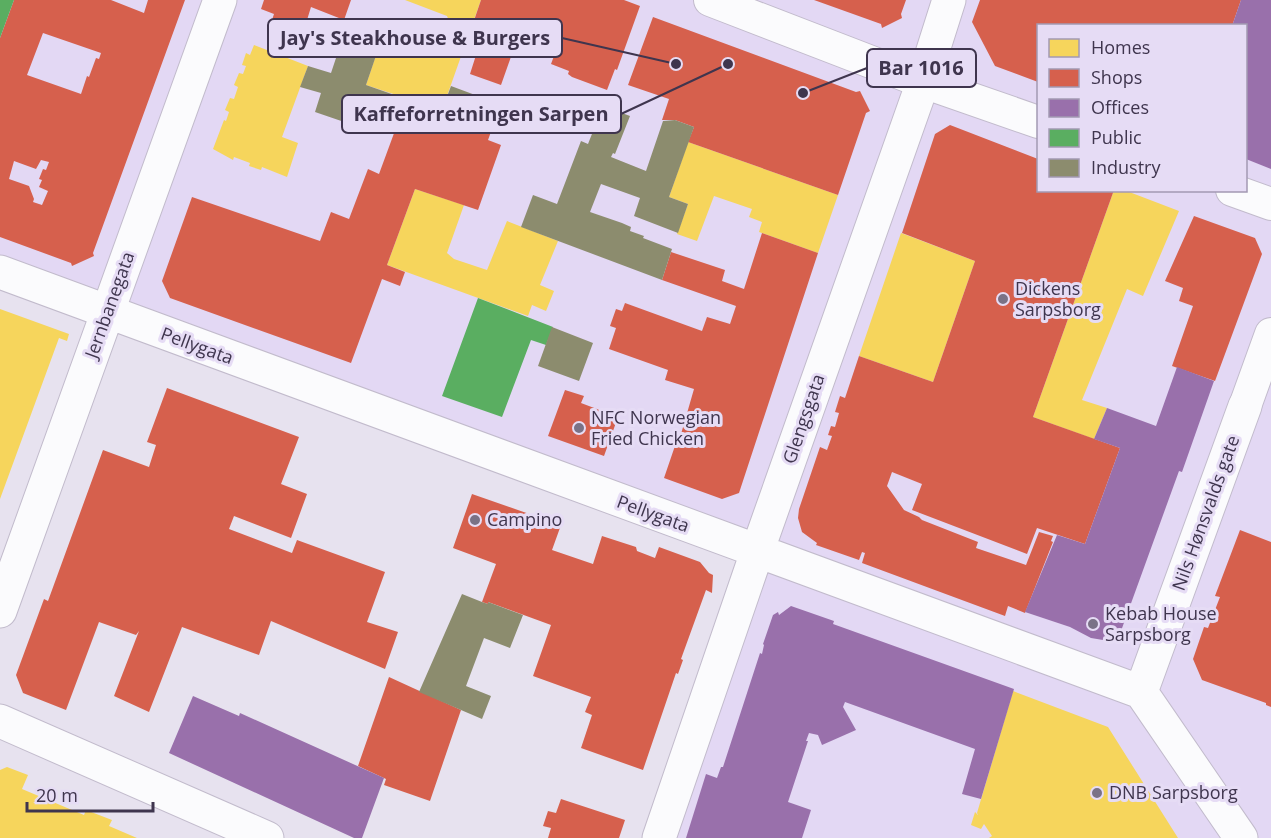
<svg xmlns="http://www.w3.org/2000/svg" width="1271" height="838" viewBox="0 0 1271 838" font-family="'Open Sans',sans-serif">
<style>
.built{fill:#e3d8f4;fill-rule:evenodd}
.homes{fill:#f6d55c}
.shops{fill:#d6604d;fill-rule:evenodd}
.offices{fill:#9970ab}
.public{fill:#5aae61}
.industry{fill:#8c8c6e}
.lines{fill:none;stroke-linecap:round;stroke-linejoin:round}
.pedestrian-casing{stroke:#c2bbcc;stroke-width:34}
.minor-casing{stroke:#c2bbcc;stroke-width:35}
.pedestrian{stroke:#fbfbfd;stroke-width:32}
.minor{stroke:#fbfbfd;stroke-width:33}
.poi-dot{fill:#7a7286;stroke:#e6dcf5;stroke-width:2}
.labels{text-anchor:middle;stroke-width:6;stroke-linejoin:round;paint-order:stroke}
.poi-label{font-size:18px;fill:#3f354e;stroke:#e6dcf5;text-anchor:start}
.street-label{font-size:18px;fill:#3f354e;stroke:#e6dcf5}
.leader{fill:none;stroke:#3f354e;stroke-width:2}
.callout-dot{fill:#3f354e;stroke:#e6dcf5;stroke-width:2}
.callout{fill:#e6dcf5;stroke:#3f354e;stroke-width:2}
.callout-label{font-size:20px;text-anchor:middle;font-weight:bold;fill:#3f354e}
</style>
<rect width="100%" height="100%" fill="#e7e2ef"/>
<path class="built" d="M0,0H1271V838H670L757,552L0,272ZM1038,26H1246V190H1038Z"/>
<path class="homes" d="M405,0H481L442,110L366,85L384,31L412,40L414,35H448L451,26L447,16Z
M254,45L308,66L282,137L298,143L287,177L262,167L261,170L249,166L250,163L234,157L233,160L213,149L224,120L226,121L229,112L225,110L230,98L234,99L238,87L234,85L239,73L243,74L246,66L242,65L246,53L250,55Z
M688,142L838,195L818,253L759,232L762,222L749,217L752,209L714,196L697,241L677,234L688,204L669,197Z
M415,189L464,205L447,253L454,259L487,270L507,221L558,241L540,285L554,291L546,311L532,305L528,316L387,265Z
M1114,190H1124L1179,211L1143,296L1127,289L1082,400L1107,408L1094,439L1033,417Z
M901,233L975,261L933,382L859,356Z
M0,309L69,334L67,341L59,338L0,499Z
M1013,691L1108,727L1178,838H989L992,836L984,824L981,829L971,825L975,812L978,815L977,813Z
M7,767L28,775L22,789L84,815L86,810L112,820L109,826L137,838H0V770Z"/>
<path class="shops" d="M14,0H111L144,13L148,0H185L93,253L94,256L72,266L71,263L0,237V38ZM43,33L101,53L99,59L96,58L89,77L87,76L81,94L27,75ZM41,160L49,162L46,170L43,169L39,179L42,180L39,187L48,191L42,205L33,202L34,199L29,186L9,179L14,161L36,169Z
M264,0H351L344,20L311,7L303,33L272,20L274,14L261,9Z
M481,0H624L640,6L617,70L615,69L607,90L572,77L568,74L569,71L551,64L557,48L519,34L501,85L470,74L477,52L465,47Z
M814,0H906L901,14L902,18L882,28L881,24Z
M980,0H1241L1232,26H1038V82L995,66L972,22Z
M653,17L856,92L860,91L870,111L866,113L838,195L688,142L694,127L675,120H662L669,99L628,85Z
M407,98L492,129L488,140L501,145L478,210L415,189L387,265L405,272L400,286L382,279L351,363L170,298L162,281L192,197L320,241L331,212L349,219L368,169L379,174Z
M950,125L1038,159V190H1114L1033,417L1120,448L1085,544L1037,528L1027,554L912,510L922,484L892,472L887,486L904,510L919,517L922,520L978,542L976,548L1026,565L1039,532L1053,536L1051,541L1053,542L1025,613L1008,606L1005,616L862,563L865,553L862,552L859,560L816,545L817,543L802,532L798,518L799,509L820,447L827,450L832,436L828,435L831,426L835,427L839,413L835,412L840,396L845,398L859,356L933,382L975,261L902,233L935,134Z
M1194,216L1255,238L1262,254L1215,381L1172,366L1193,306L1179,301L1183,288L1165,281Z
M762,233L818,253L739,493L722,499L664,478L677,440L679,441L694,389L665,380L668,370L609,349L616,328L610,326L616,309L622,311L625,303L702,331L707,317L730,324L736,306L662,280L671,252L725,270L722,281L744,289Z
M167,388L299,437L281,484L307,494L291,538L234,516L229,529L292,553L297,540L385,572L367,622L398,632L385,669L271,621L259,655L182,627L149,712L114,696L139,631L136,635L99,622L66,710L23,693L16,675L44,599L48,601L103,450L149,467L156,445L147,442Z
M565,390L584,396L581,403L618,417L604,456L548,436Z
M472,494L561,525L552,550L593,564L602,536L636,547L637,551L655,558L659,547L700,562L709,573L713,575L712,593L706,590L681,659L683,660L678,674L676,673L643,770L581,748L592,715L585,712L591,697L533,676L551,625L488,602V604L482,602L496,564L453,548Z
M1240,530L1271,542V707L1266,705V703L1202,680L1193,659L1204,627L1208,628L1220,597L1215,596Z
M389,677L461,710L430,801L384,785L386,779L358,766Z
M561,799L625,820L619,838H548L551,828L543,826L548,811L556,813Z"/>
<path class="offices" d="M1241,0H1271V169L1246,159V26H1232Z
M1177,367L1214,381L1182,472L1179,471L1121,631L1113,638L1103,640L1091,638L1070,627L1025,612L1057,535L1085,544L1120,448L1094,439L1107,408L1156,426Z
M791,606L834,621L833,624L1014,689L981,799L962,794L975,749L845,702L843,707L856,730L822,745L818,735L809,733L806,741H808L788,802L811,810L802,838H686L706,774L717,778L721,767H723L760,653L762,654L764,645L763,644L773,615L778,612L779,615Z
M193,696L239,716L240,713L384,778L362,838H354L169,753Z"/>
<path class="public" d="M0,0H14L0,38Z
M478,298L553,327L546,345L531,340L502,417L442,396Z"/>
<path class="industry" d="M351,30L381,41L366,85L406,99L395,129L355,116L353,125L315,112L321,93L300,87L308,66L331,73L338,52L344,54Z
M451,86L494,102L485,126L442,110Z
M603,106L630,116L615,154L613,153L611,157L646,171L663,121L675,120L694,127L669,197L688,204L678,233L634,216L640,198L601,184L590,212L622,223L631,227L630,231L644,236L643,238L672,249L662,280L521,227L533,195L557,204L581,141L588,144Z
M552,327L593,343L579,381L538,366Z
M462,594L482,602L488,604V602L523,615L510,648L484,638L466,686L491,696L482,719L419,692Z"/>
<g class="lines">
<g class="pedestrian-casing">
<path id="pedestrian" d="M710,0L923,82L1038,122
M1232,190L1271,204
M1245,406L1271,334"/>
</g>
<g class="minor-casing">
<path id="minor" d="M0,272L1141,692L1241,838
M0,611L220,0
M1141,692L1245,406
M0,721L267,838
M659,838L757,552L923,82L949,0"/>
</g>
<use href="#pedestrian" class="pedestrian"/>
<use href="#minor" class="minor"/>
</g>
<g class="poi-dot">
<circle cx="1003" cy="299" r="6"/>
<circle cx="579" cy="428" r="6"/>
<circle cx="475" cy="520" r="6"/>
<circle cx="1093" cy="624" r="6"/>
<circle cx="1097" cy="793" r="6"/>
</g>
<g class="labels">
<g class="poi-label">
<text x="1015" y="295">Dickens<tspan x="1015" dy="21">Sarpsborg</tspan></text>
<text x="591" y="424">NFC Norwegian<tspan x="591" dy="21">Fried Chicken</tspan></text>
<text x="487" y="526">Campino</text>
<text x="1105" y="620">Kebab House<tspan x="1105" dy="21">Sarpsborg</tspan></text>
<text x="1109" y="799">DNB Sarpsborg</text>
</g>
<g class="street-label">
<text transform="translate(110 305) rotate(-70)" y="6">Jernbanegata</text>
<text transform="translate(197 346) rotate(20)" y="6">Pellygata</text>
<text transform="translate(804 419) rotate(-71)" y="6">Glengsgata</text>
<text transform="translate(1206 513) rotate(-70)" y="6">Nils Hønsvalds gate</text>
<text transform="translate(653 514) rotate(20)" y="6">Pellygata</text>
</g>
</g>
<path class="leader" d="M676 64L562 38M803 93L867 68M728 64L621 114"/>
<g class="callout-dot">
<circle cx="676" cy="64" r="6"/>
<circle cx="803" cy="93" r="6"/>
<circle cx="728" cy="64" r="6"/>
</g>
<g class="callout">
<rect x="268" y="19" width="294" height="38" rx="6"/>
<rect x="867" y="49" width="109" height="38" rx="6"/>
<rect x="342" y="95" width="279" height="38" rx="6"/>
</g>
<g class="callout-label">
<text x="415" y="45">Jay's Steakhouse &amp; Burgers</text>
<text x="921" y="75">Bar 1016</text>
<text x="481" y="121">Kaffeforretningen Sarpen</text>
</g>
<rect x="1037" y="24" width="210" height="168" fill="#e6dcf5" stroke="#a399b2" stroke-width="1.5"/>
<rect x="1049" y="39" width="30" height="18" fill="#f6d55c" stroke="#a399b2" stroke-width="1.5"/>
<text x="1091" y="54" font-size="18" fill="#3f354e">Homes</text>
<rect x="1049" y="69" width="30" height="18" fill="#d6604d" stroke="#a399b2" stroke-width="1.5"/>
<text x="1091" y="84" font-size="18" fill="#3f354e">Shops</text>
<rect x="1049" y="99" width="30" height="18" fill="#9970ab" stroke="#a399b2" stroke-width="1.5"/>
<text x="1091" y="114" font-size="18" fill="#3f354e">Offices</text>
<rect x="1049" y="129" width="30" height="18" fill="#5aae61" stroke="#a399b2" stroke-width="1.5"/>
<text x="1091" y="144" font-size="18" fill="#3f354e">Public</text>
<rect x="1049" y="159" width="30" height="18" fill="#8c8c6e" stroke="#a399b2" stroke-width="1.5"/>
<text x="1091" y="174" font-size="18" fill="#3f354e">Industry</text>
<path d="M27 802v9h126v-9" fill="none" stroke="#3f354e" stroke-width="3"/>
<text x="36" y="802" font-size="18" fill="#3f354e" stroke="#e6dcf5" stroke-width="4.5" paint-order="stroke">20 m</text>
</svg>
